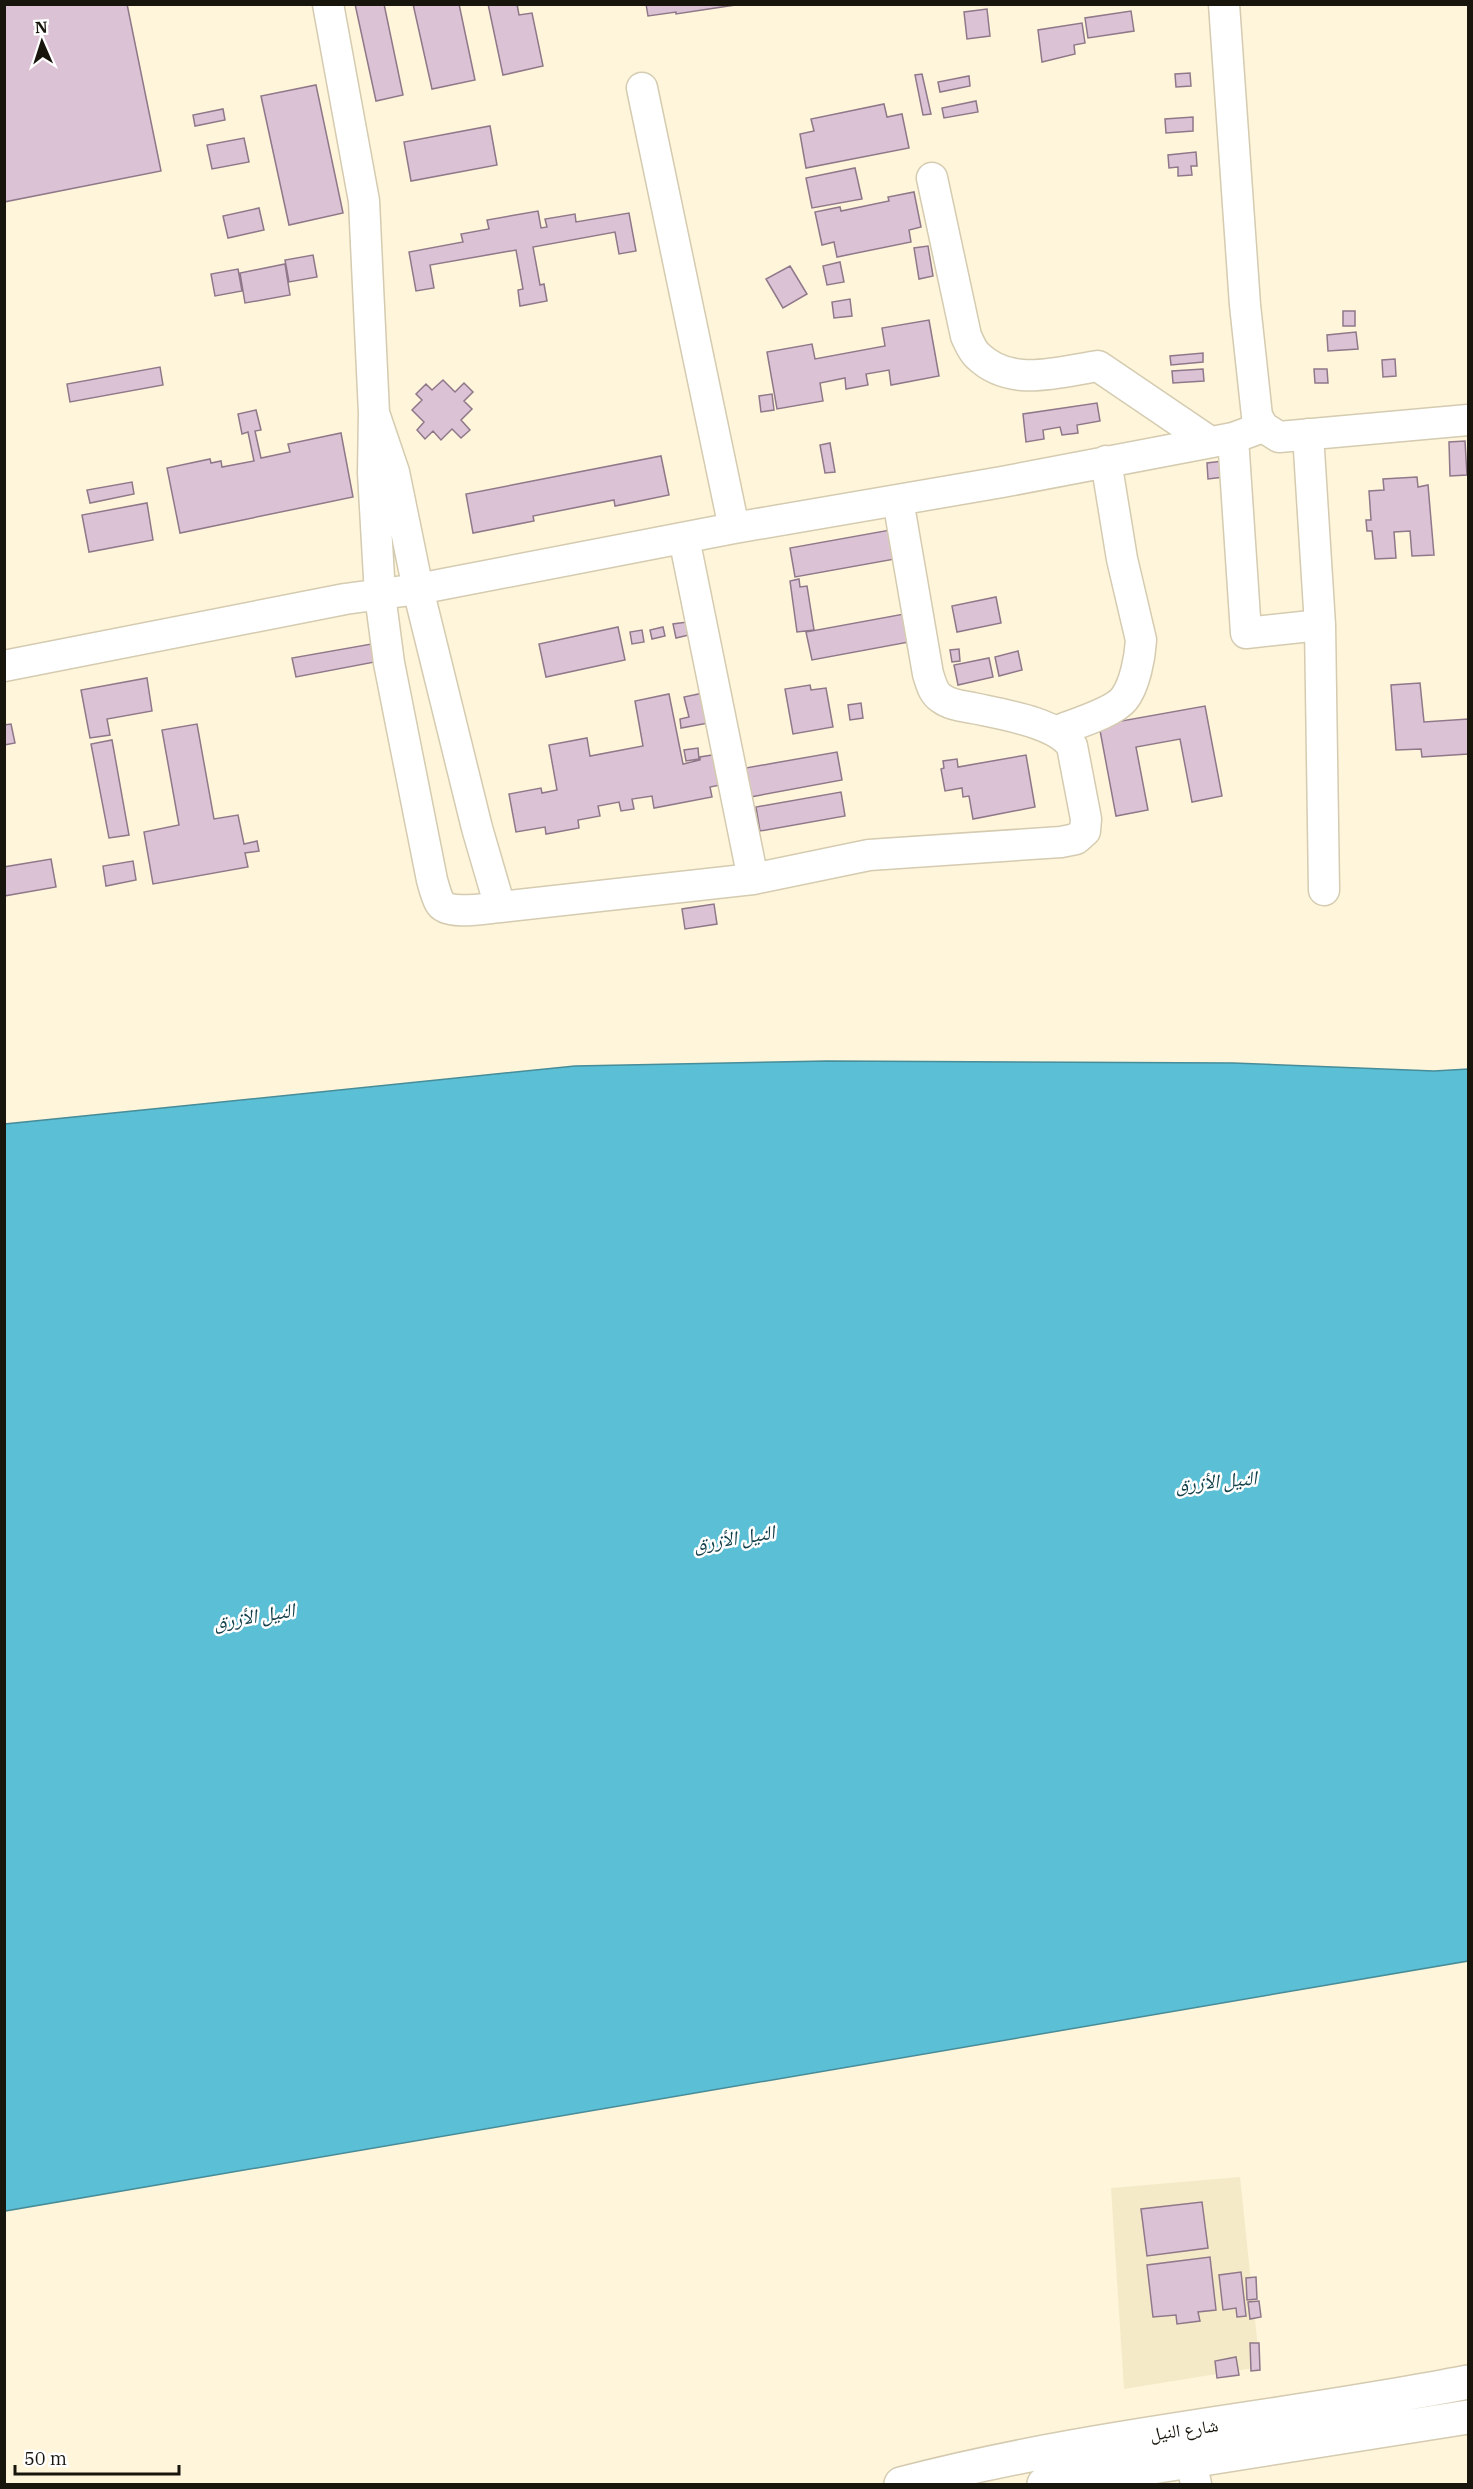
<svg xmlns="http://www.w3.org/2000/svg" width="1473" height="2489" viewBox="0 0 1473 2489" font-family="'IBM Plex Serif','Noto Naskh Arabic',serif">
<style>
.built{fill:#f5eac7}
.water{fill:#5bbfd6;stroke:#478c99;stroke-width:1.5}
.building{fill:#dcc2d5;stroke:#8f7889;stroke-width:1.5}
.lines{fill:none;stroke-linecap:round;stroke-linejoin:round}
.minor-casing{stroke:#d4cbb0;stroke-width:33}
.major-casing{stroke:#d4cbb0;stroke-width:36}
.minor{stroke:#fff;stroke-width:30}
.major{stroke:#fff;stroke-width:33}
.labels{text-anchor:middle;stroke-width:5;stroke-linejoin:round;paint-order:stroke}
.street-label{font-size:18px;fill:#18150c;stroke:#fff}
.water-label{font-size:20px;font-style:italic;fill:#113f49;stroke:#fff}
</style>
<rect width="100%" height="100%" fill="#fef5da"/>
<path class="built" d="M1240,2177L1260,2367L1124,2389L1111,2188Z"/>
<path class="water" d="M827,1061L1233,1063L1434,1071L1468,1069V1961L5,2211V1124L575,1066Z"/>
<path class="building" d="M4,4H127L161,171L4,202Z
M355,4H384L403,95L376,101Z
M413,4H459L475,80L432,89Z
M488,4H517L519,15L532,13L543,66L503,75Z
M646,4H735V5L676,14V12L648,16Z
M987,9L990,36L967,39L964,12Z
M1131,11L1134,31L1088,38L1085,18Z
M1082,23L1085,43L1074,45L1075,54L1042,62L1038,30Z
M1190,73L1191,86L1176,87L1175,74Z
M922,74L931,114L923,115L915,75Z
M969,76L970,86L940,92L938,82Z
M316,85L343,213L289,225L261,96Z
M976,101L978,112L944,118L942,108Z
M884,104L887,117L902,114L909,148L806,168L800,134L814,131L811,119Z
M223,109L225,120L195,126L193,115Z
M1193,117V131L1166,133L1165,119Z
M490,126L497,165L411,181L404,142Z
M244,138L249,162L212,169L207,145Z
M1196,152L1197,166H1191L1192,175L1178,176V167L1169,168L1168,155Z
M855,168L862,199L812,208L806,178Z
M914,192L921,227L909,230L911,242L837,257L834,242L822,245L815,212L840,207L841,211L889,201L888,197Z
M259,208L264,230L228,238L223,216Z
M538,211L541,228L547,227L545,219L575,214L576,222L629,213L636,251L619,254L615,232L533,247L540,285L544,284L547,301L520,306L518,290L523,289L516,250L430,265L434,288L416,291L409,252L463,242L461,234L489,229L487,220Z
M928,246L933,276L919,279L914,248Z
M313,255L317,277L289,282L285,260Z
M840,262L844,282L827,285L823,266Z
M285,264L290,295L245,303L240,273Z
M790,266L807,294L783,308L766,279Z
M238,269L242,291L215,296L211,274Z
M850,299L852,316L834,318L832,302Z
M1343,311H1355V326H1343Z
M929,320L939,376L891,385L889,370L866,374L868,385L846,389L845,378L820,383L823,401L777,409L767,352L812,344L815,359L885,346L882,328Z
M1356,332L1358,349L1328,351L1327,335Z
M1203,353V362L1171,365L1170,356Z
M1395,359L1396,376L1383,377L1382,360Z
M160,367L163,385L70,402L67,384Z
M1203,369L1204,381L1173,383L1172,371Z
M1314,369H1327L1328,383H1315Z
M443,380L455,392L464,383L473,392L464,401L472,409L461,420L470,430L461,438L452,429L441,440L433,431L425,439L417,430L424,422L412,410L422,400L416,394L426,384L432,390Z
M772,394L774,410L761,412L759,396Z
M1097,403L1100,421L1077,425L1078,433L1062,435L1060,427L1043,430L1044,439L1026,442L1023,414Z
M256,410L261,430L255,431L261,458L290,452L288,444L341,433L353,497L180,533L167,468L210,459L211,463L221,461L222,467L254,461L248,432L242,434L238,414Z
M1465,441L1467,475L1450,476L1449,442Z
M830,443L835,472L825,473L820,445Z
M661,456L669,495L615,506L614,500L533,516L534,521L473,533L466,494Z
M1223,461L1224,477L1208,479L1207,463Z
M1417,477L1418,487L1428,485L1434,555L1412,556L1410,531L1394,532L1396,558L1375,559L1372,531H1367L1366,520H1371L1369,491L1384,490L1383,479Z
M132,482L134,494L90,503L87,490Z
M147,503L153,540L89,552L82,515Z
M890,530L895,559L795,577L790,548Z
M799,579L800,587L807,586L814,630L797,632L790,581Z
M996,597L1001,623L957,632L952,606Z
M904,614L909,642L812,660L806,632Z
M687,622L689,635L676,638L673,624Z
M618,627L625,660L546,677L539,644Z
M663,627L665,636L652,639L650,630Z
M642,630L644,642L632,644L630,632Z
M377,643L380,661L296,677L292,658Z
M959,649L960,661L952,662L950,650Z
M1018,651L1022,670L999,676L995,657Z
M989,658L993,677L958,685L954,665Z
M147,678L152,711L107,719L110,735L90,738L81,690Z
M1420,683L1424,722L1468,719V754L1422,757L1421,749L1396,750L1391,685Z
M810,685L811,690L826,688L833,727L793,734L785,689Z
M708,692L714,722L681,728L680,719L689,717L684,697Z
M669,694L683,764L700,760V757L724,753L730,783L710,787L712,797L654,808L652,796L632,799L634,809L621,811L619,802L598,806L600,816L578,820L579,828L546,834L545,827L516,832L509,794L541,788L542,793L557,790L549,745L587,738L590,756L643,746L635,701Z
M861,703L863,718L850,720L848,705Z
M1205,706L1222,796L1192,802L1180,739L1136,747L1148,810L1116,816L1099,725Z
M11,724L15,743L4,745V725Z
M197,724L214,819L238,815L244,844L257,841L259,851L245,853L248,867L153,884L144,832L179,825L162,730Z
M112,740L129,835L109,838L91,744Z
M698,748L699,759L686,761L684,750Z
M837,752L842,780L745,798L740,769Z
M1026,755L1035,807L973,819L969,796L963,797L962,788L945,791L941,769L944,768L943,761L957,759L958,767Z
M841,792L845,816L760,831L756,807Z
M51,859L56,887L4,896V867Z
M133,861L136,880L106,886L103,866Z
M714,904L717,924L685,929L682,909Z
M1202,2202L1208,2248L1147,2256L1141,2209Z
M1210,2257L1216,2310L1198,2312L1200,2321L1177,2324L1176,2315L1153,2317L1147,2265Z
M1241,2272L1246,2316L1237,2317L1236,2308L1223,2310L1219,2275Z
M1256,2277L1257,2299L1247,2300L1246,2278Z
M1259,2301L1261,2317L1250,2319L1248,2302Z
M1250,2343H1259L1260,2370L1251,2371Z
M1236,2357L1239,2375L1217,2378L1215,2361Z"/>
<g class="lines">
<g class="minor-casing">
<path id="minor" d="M328,4L364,201L374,413
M1224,4L1245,305L1257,416L1263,427L1279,437L1468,420
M642,88L734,528
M932,178L966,336C969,342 972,351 978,356C1011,388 1059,372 1098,366L1210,442
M374,413L394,472L418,589L477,828L500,907C487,908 447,916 440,903C436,896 434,887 432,880L389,663L380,595L373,473Z
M1308,434L1320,625L1324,890
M1233,438L1246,633L1320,625
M684,538L753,879
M4,666L345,599L418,589L734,528L1002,482L1233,438L1263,427
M1057,731C1074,724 1113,713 1124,699C1135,685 1140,657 1141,640L1122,559L1106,461
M500,907L753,879L869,855L1061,842L1076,839L1085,831L1086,819L1072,746C1056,722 1000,714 973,708C962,706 950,705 941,698C933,693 931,683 928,674L898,500
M1191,2460L1196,2484"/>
</g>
<g class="major-casing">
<path id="major" d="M901,2484C1087,2435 1280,2419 1468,2382
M1044,2484L1468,2417"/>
</g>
<use href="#minor" class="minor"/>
<use href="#major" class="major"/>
</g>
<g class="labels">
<g class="street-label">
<text transform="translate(1184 2430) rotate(-8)" y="6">شارع النيل</text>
</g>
<g class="water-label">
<text transform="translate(1216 1481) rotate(-5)" y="7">النيل الأزرق</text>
<text transform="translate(734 1538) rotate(-9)" y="7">النيل الأزرق</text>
<text transform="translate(254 1616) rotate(-9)" y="7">النيل الأزرق</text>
</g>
</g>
<rect width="1473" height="2489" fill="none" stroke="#18150c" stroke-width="12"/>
<g transform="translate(42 42) rotate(357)" stroke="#ffffff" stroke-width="4.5" paint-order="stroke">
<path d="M0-4.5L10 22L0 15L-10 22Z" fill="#18150c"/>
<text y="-9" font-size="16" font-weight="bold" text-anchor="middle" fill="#18150c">N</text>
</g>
<path d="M15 2465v9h164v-9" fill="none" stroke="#18150c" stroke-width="3"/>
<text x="24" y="2465" font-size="18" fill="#18150c" stroke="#ffffff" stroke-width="4.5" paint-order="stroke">50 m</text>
</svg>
